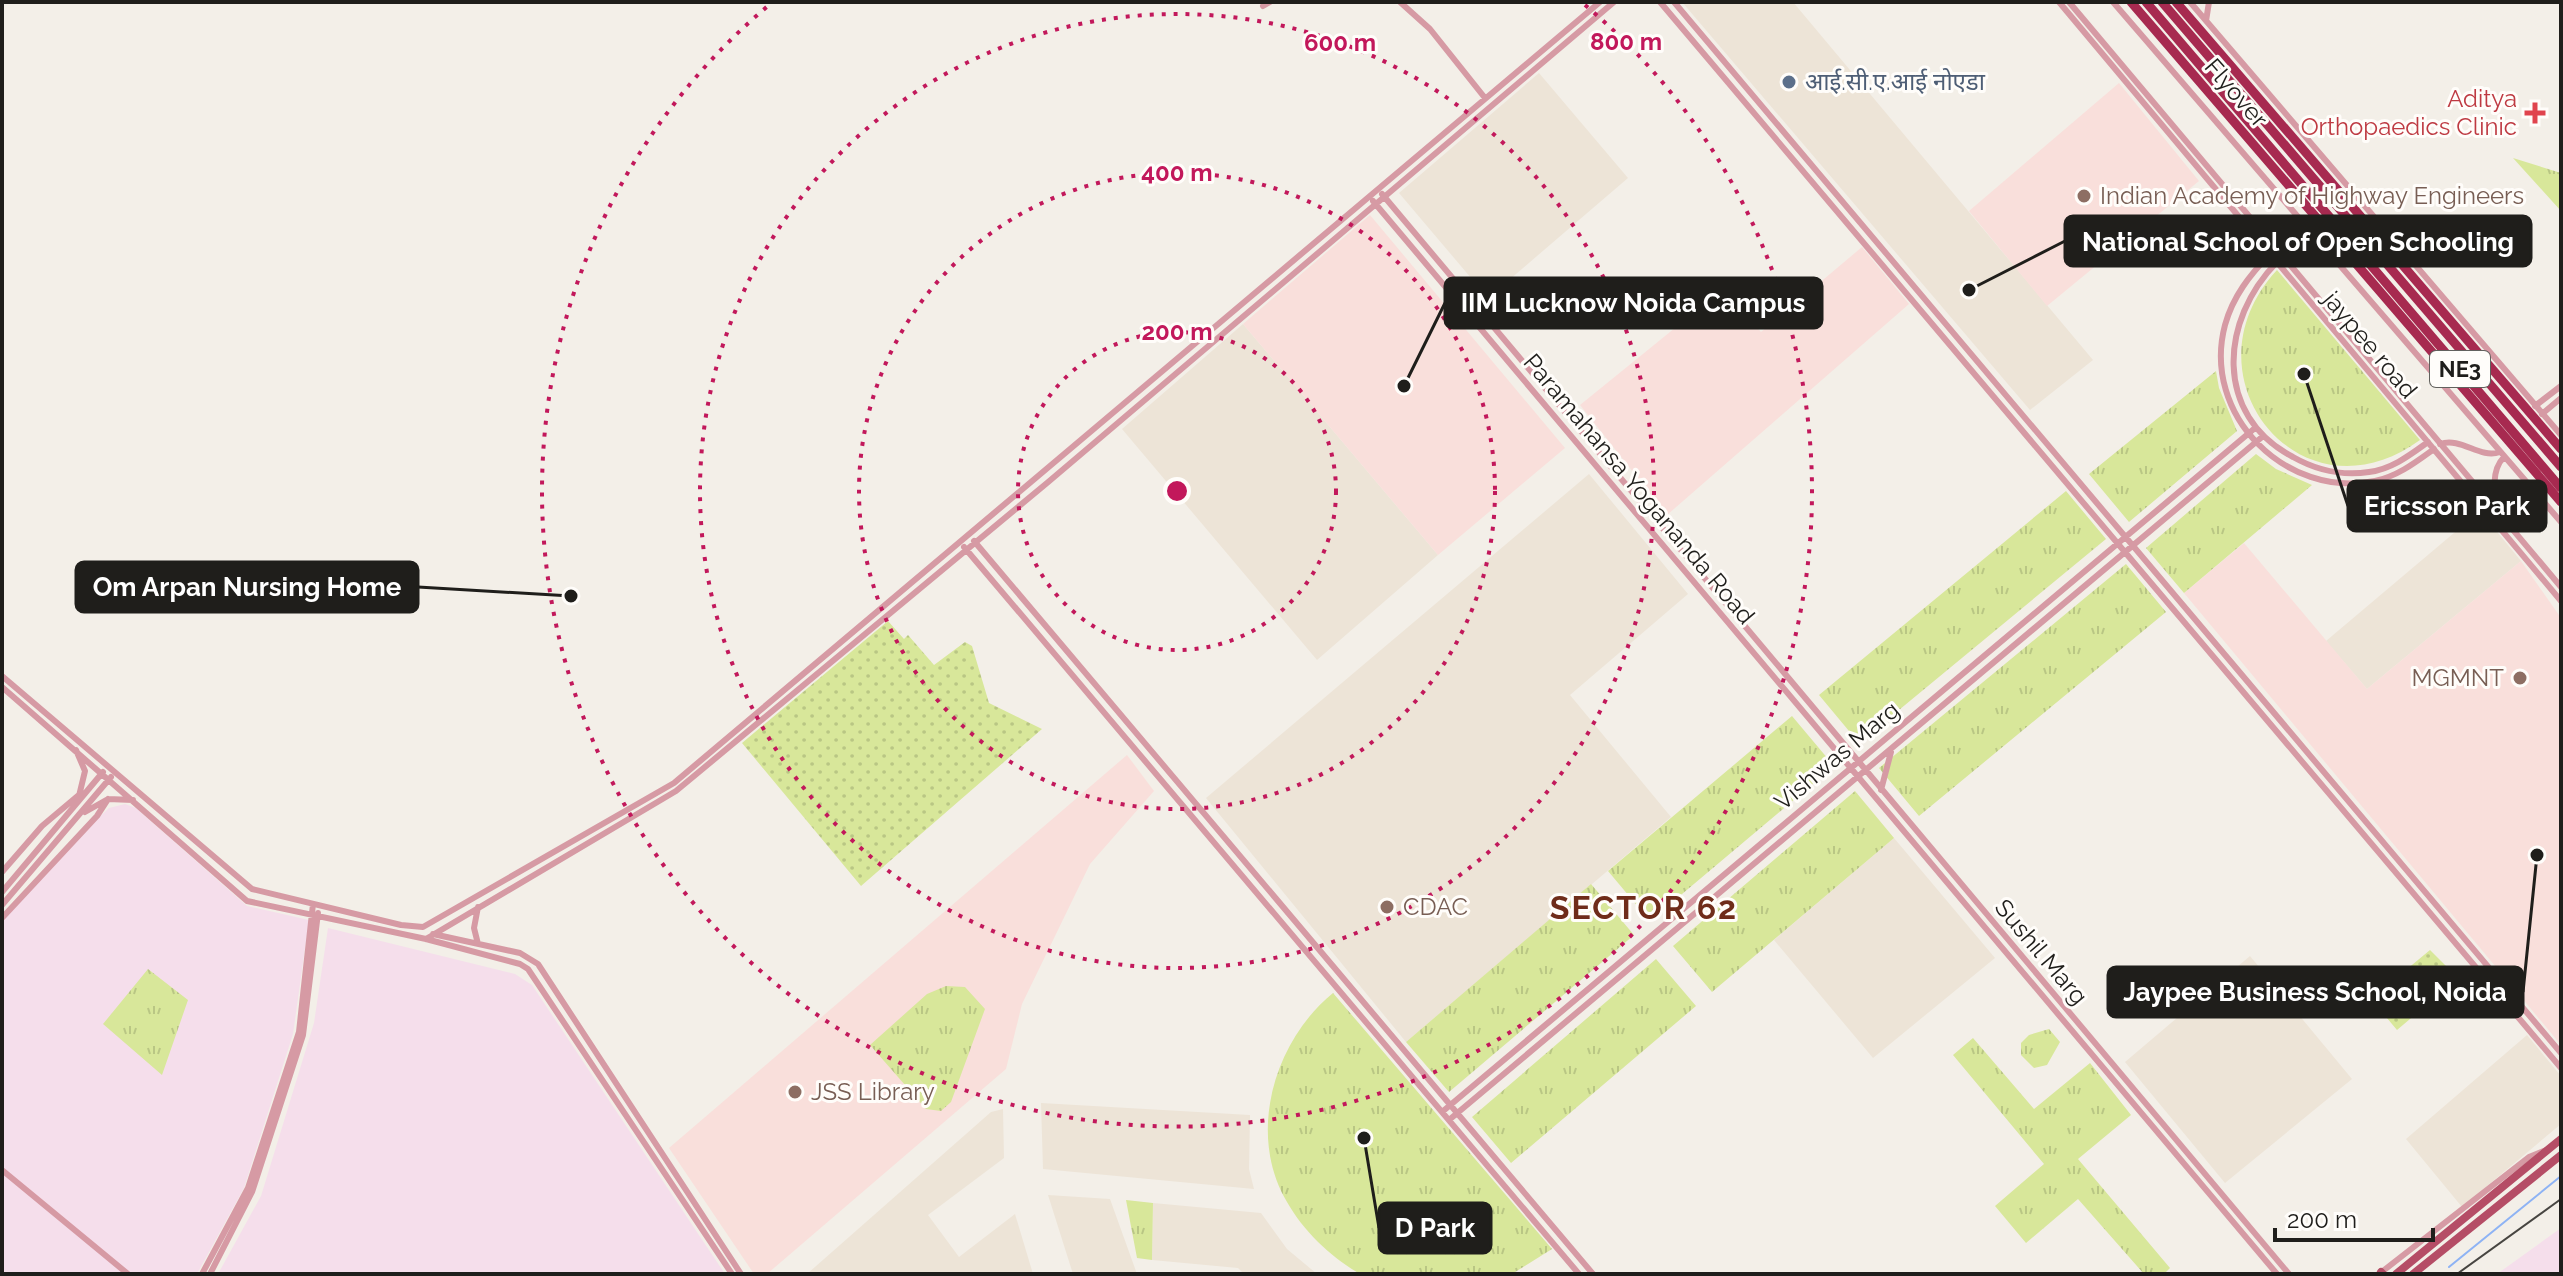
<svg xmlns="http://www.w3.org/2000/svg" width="2563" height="1276" viewBox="0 0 2563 1276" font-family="Raleway,'Noto Sans Devanagari',sans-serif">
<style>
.built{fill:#ede4d7}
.industrial{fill:#f5deeb}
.education{fill:#f9dfdb}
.grass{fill:url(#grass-dots)}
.park{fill:url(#park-tufts)}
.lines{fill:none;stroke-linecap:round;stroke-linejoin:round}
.stream{stroke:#8eb3f4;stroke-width:2}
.minor{stroke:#d69aa4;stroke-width:6}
.major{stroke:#b54d66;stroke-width:8}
.highway{stroke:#a72a50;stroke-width:9}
.rail{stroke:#474541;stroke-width:2}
.ring{fill:none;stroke:#c2185b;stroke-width:4;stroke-dasharray:4 8}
.service-dot{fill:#5c6f8a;stroke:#fffdfa;stroke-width:3}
.health-dot{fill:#e0444e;stroke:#fffdfa;stroke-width:3}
.education-dot{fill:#8d6e63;stroke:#fffdfa;stroke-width:3}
.labels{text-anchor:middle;stroke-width:6;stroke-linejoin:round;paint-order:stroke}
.shield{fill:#fffdfa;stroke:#62615e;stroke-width:2}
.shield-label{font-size:22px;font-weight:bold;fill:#1f1e1b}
.service-label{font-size:24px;fill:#4e5e75;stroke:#fffdfa;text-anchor:start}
.street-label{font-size:24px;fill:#1f1e1b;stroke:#fffdfa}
.health-label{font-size:24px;fill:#be3a42;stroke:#fffdfa;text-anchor:end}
.education-label{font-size:24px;fill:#785e54;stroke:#fffdfa;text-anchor:start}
.district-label{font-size:32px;font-weight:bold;letter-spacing:2px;fill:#6f2c1a;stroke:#fffdfa}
.centre{fill:#c2185b;stroke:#fffdfa;stroke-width:4}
.ring-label{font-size:24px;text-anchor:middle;font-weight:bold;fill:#c2185b;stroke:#fffdfa;stroke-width:6;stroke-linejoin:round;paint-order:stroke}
.leader{fill:none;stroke:#1f1e1b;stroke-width:3}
.callout-dot{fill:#1f1e1b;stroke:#fffdfa;stroke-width:3}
.callout{fill:#1f1e1b;stroke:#1f1e1b;stroke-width:3}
.callout-label{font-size:26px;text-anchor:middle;font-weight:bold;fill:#fff}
</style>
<defs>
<pattern id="grass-dots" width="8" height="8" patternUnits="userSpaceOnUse" patternTransform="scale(2)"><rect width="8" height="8" fill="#d8e79a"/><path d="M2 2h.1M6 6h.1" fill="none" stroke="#b9c684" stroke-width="1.8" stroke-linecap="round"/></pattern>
<pattern id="park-tufts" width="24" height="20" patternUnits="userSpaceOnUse" patternTransform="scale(2)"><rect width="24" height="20" fill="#d8e79a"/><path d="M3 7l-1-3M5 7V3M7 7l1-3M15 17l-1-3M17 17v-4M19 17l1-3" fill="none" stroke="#b9c684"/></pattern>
</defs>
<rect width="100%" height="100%" fill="#f3efe8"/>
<path class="built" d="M1682,2H1793L2093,360L2030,410Z
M1539,73L1628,178L1488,298L1399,193Z
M1243,324L1438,555L1317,660L1122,429Z
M1589,474L1688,594L1570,695L1671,817L1406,1042L1206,798Z
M2480,511L2521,561L2367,689L2326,641Z
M1894,838L1995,958L1873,1058L1774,940Z
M2250,956L2352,1079L2225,1183L2125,1062Z
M2527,1035L2561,1076V1124L2462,1207L2406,1139Z
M1041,1103L1250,1115L1249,1169L1254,1189L1043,1169Z
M1003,1109L1004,1158L928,1215L959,1257L1015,1214L1033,1274H807L991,1112Z
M1048,1195L1110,1199L1137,1274H1073Z
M1153,1203L1261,1213L1287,1249L1317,1274H1244L1238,1268L1152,1260Z"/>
<path class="industrial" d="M125,804L136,808L247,906L309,920L293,1034L244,1188L197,1274H2V919L40,874L109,808Z
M328,928L515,974L532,985L725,1274H218L261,1196L314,1023Z
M2561,1228V1274H2497Z"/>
<path class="education" d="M2119,83L2199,181L2047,306L1969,211Z
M1370,215L1565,448L1438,555L1243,324Z
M1862,247L1909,304L1667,515L1580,405L1723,289L1761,332Z
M2244,543L2367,689L2521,561L2561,618V1045L2184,593Z
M1127,755L1154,791L1090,864L1022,1004L1006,1069L767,1274H754L669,1148Z"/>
<path class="grass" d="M888,621L904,639L908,635L934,665L965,642L972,646L989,703L1042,729L861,886L742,743Z
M2430,950L2455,975V981L2397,1030L2371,999Z"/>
<path class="park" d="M2513,158L2561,173V211Z
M2277,270L2420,440C2301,527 2179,376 2277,270Z
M2216,371L2219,388L2237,431L2129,522L2089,474Z
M2256,454L2276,469L2312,485L2184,593L2146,548Z
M2066,491L2106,539L1859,743L1819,695Z
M2126,564L2166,612L1919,816L1879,768Z
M1792,716L1834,766L1650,921L1608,871Z
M1855,791L1894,838L1712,992L1673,946Z
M1591,884L1634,935L1449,1092L1406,1042Z
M1656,959L1696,1006L1511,1163L1472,1117Z
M148,969L188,1000L162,1075L103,1024Z
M946,986L965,987L985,1009L951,1102L941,1111L926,1109L870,1045L927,994Z
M1333,993L1552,1249L1512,1274H1360C1331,1257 1304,1232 1287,1202C1246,1133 1275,1040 1333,993Z
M2049,1029L2060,1042L2047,1065L2034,1068L2021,1055V1043L2029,1035Z
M1973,1038L2034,1109L2090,1063L2131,1115L2078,1159L2170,1268L2164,1274H2144L2078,1199L2026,1243L1995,1206L2044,1164L1953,1055Z
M1126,1200L1153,1203L1152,1260L1137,1258Z"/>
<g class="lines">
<path class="stream" d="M2449,1267L2561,1176"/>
<path class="minor" d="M1400,2L1430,29L1485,98
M1660,2L2561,1068
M1674,2L2561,1053
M2059,2L2561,601
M2069,2L2561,587
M2113,2L2561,522
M2190,2L2561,435
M1263,6L1270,2
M2206,21L2209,2
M1382,194L2289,1274
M1373,201L2277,1274
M2270,254C2250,275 2233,296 2225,325C2201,415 2286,499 2375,481C2398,476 2416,462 2434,449
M2332,254L2370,222
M2277,262C2220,320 2213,415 2293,457C2316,470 2342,476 2369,472C2392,469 2410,455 2428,442
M2340,263L2377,231
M2535,406L2561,386
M2542,414L2561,398
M2440,444C2462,437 2479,459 2500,452
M2500,510C2493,495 2491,470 2504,457
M974,541L1593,1274
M964,547L1579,1274
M2,676L252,889L401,925L423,927L674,783L1600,2
M2,687L247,901L426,939L520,964L528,969L732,1274
M76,750L85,771L79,796
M1881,790L1891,752
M85,812L108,799L133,800
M2,872L42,826L80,794
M2,892L103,772
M2,905L111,777
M2,918L97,816L108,799
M433,934L520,953L538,964L741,1274
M426,939L676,791L1047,483L1614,2
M478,944L474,928L478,907
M1442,1112L2255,428
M1449,1120L2262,437
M2,1170L128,1274
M202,1274L248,1188L299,1032L313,904
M210,1274L252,1192L303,1035L318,913
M2379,1274L2529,1157L2549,1149"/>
<path class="major" d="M2381,1272L2383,1274
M2396,1274L2561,1139
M2413,1274L2561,1155"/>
<path class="highway" d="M2131,2L2561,502
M2146,2L2561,488
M2162,2L2561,467
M2176,2L2561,449"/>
<path class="rail" d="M2457,1274L2561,1199"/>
</g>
<g class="ring">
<circle cx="1177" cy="491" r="159"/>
<circle cx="1177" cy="491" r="318"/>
<circle cx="1177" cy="491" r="477"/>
<path d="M1585 5A635 635 0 1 1 769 5"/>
</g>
<circle class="service-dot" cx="1789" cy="82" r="8"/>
<path class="health-dot" d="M2531 101h8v8h8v8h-8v8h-8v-8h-8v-8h8z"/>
<g class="education-dot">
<circle cx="2084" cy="196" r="8"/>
<circle cx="2520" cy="678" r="8"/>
<circle cx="1387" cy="907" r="8"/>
<circle cx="795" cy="1092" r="8"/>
</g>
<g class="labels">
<rect class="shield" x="2430" y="351" width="60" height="36" rx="6"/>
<g class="shield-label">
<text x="2460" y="377">NE3</text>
</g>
<g class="service-label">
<text x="1805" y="90">आई.सी.ए.आई नोएडा</text>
</g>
<g class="street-label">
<text transform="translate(2236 93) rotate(49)" y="8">Flyover</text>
<text transform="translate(2370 345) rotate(50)" y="8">jaypee road</text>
<text transform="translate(1639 489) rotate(50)" y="8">Paramahansa Yogananda Road</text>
<text transform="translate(1837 756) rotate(-40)" y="8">Vishwas Marg</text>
<text transform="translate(2041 952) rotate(50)" y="8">Sushil Marg</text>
</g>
<g class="health-label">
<text x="2517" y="107">Aditya<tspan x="2517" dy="28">Orthopaedics Clinic</tspan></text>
</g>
<g class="education-label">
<text x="2100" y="204">Indian Academy of Highway Engineers</text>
<text x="2504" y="686" text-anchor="end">MGMNT</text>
<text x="1403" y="915">CDAC</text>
<text x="811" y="1100">JSS Library</text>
</g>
<g class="district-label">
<text x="1644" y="919">SECTOR 62</text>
</g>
</g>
<circle cx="1177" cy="491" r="12" class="centre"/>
<g class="ring-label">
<text x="1626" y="50">800 m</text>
<text x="1340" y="51">600 m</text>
<text x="1177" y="181">400 m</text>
<text x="1177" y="340">200 m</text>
</g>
<path class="leader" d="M1969 290L2065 241M1404 386L1445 303M2304 374L2348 506M571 596L418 587M2537 855L2523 992M1364 1138L1379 1228"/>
<g class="callout-dot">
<circle cx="1969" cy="290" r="8"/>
<circle cx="1404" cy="386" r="8"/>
<circle cx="2304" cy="374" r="8"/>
<circle cx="571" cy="596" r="8"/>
<circle cx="2537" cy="855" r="8"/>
<circle cx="1364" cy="1138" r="8"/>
</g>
<g class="callout">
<rect x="2065" y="216" width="466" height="50" rx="8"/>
<rect x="1445" y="278" width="377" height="50" rx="8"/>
<rect x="2348" y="481" width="198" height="50" rx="8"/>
<rect x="76" y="562" width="342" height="50" rx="8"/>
<rect x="2108" y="967" width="415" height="50" rx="8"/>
<rect x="1379" y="1203" width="112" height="50" rx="8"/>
</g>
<g class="callout-label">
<text x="2298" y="251">National School of Open Schooling</text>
<text x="1633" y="312">IIM Lucknow Noida Campus</text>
<text x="2447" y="515">Ericsson Park</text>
<text x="247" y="596">Om Arpan Nursing Home</text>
<text x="2315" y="1001">Jaypee Business School, Noida</text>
<text x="1435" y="1237">D Park</text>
</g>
<rect width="2563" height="1276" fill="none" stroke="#1f1e1b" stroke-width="8"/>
<path d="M2275 1228v12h158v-12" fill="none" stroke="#1f1e1b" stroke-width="4"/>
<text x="2287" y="1228" font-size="24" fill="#1f1e1b" stroke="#fffdfa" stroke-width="6" paint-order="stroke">200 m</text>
</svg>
